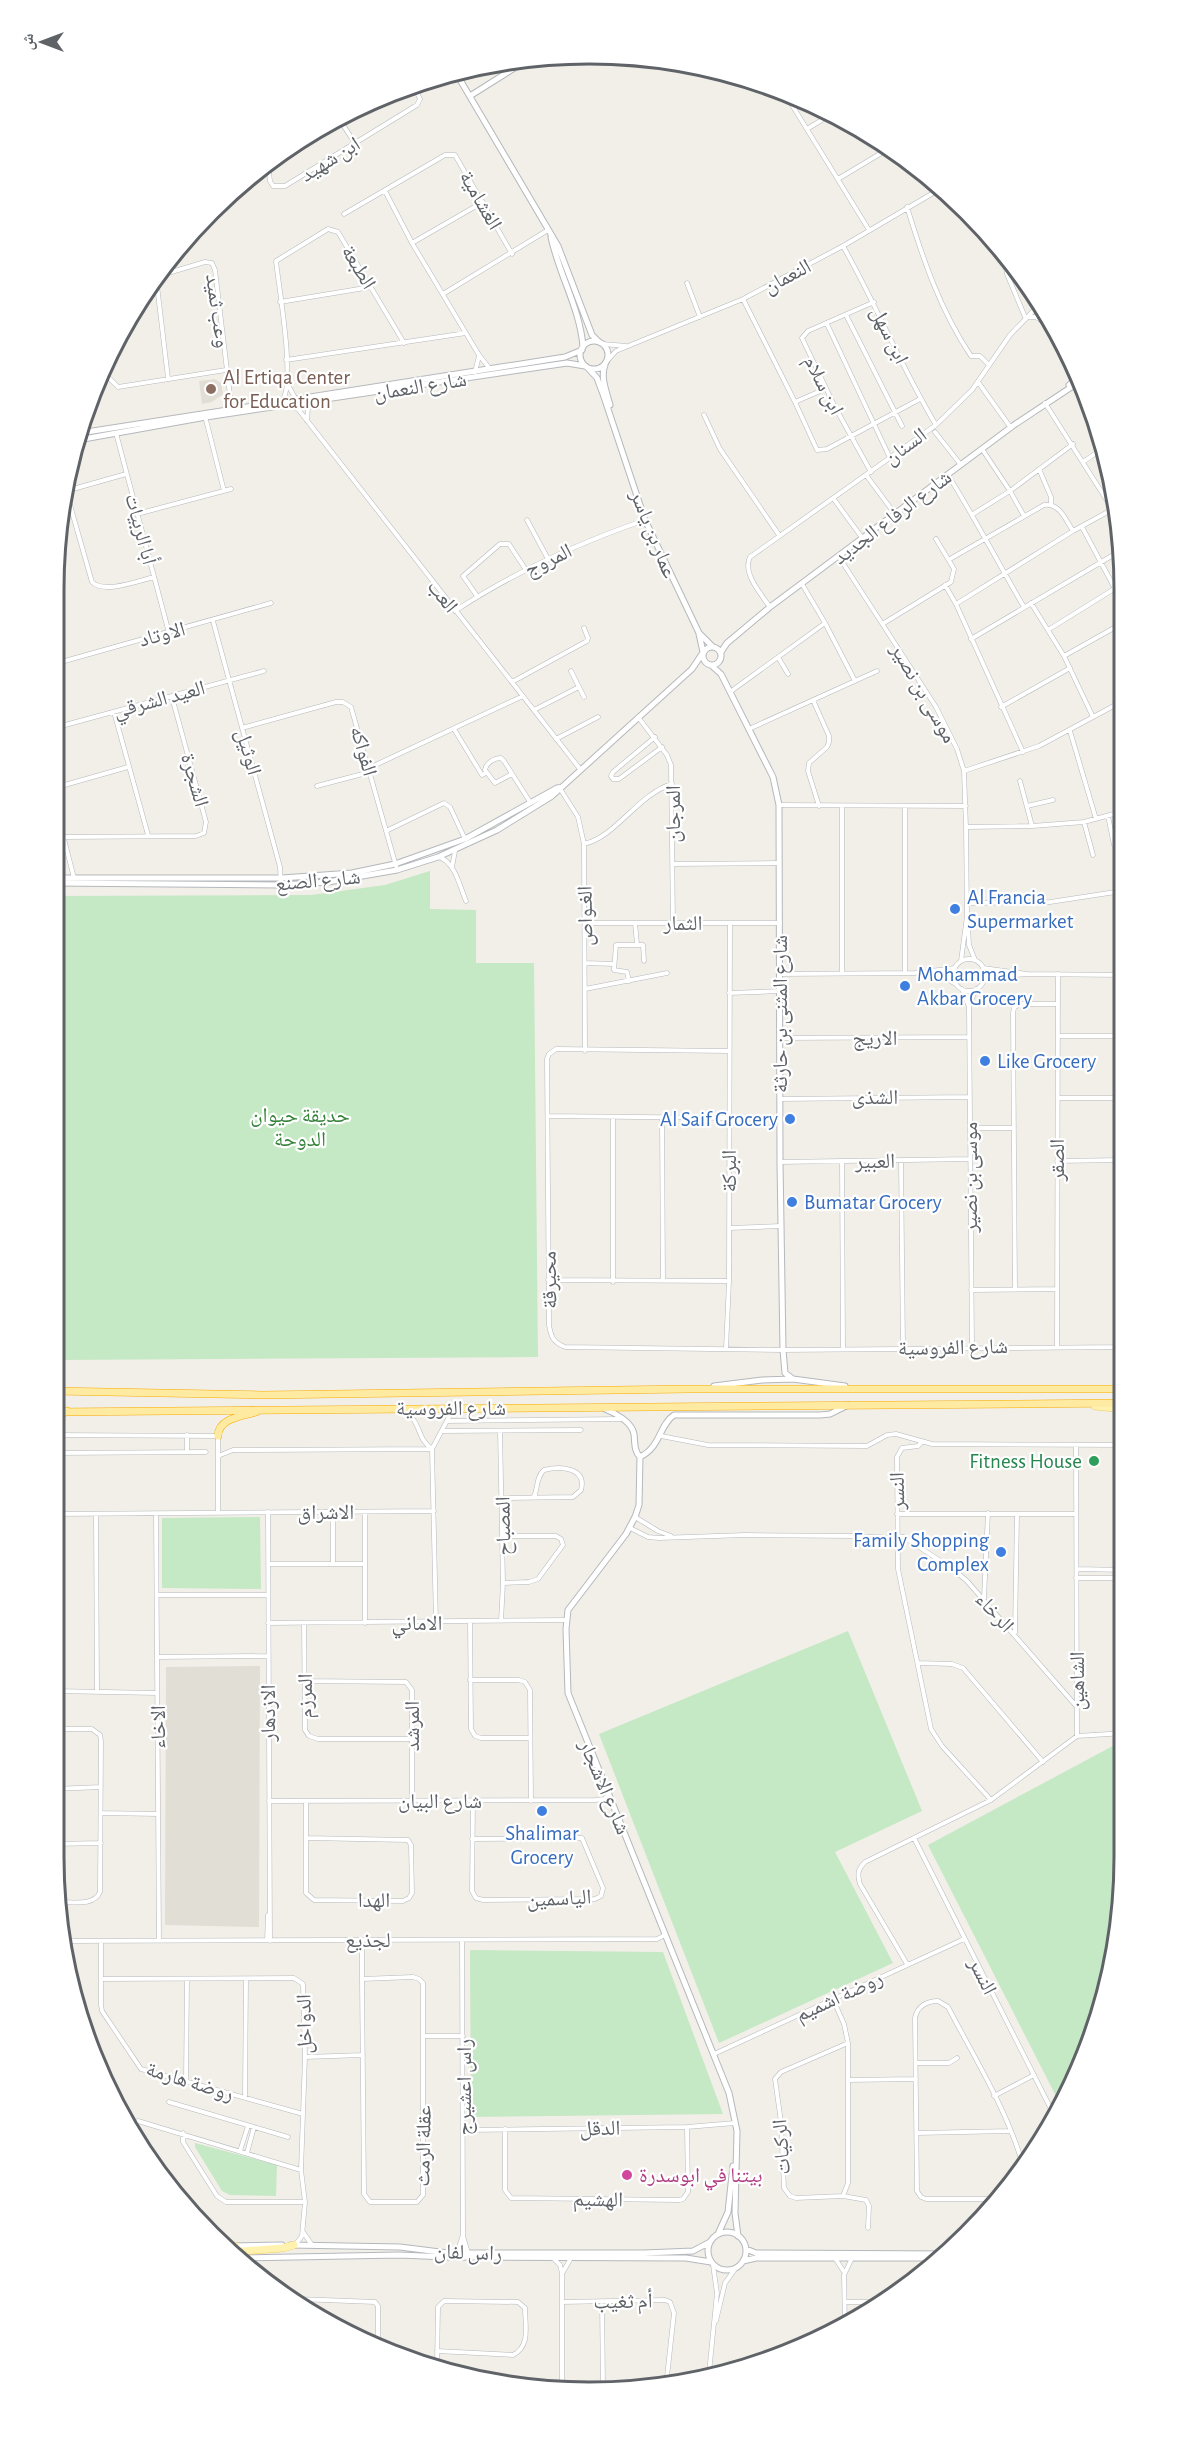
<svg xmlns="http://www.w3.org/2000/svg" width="1179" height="2447" viewBox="0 0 1179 2447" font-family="'Alegreya Sans','Noto Naskh Arabic',sans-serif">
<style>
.education{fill:#e1ded6}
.green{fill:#c5e8c5}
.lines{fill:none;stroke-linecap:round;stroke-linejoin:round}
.minor-casing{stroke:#b5b8bc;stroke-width:5}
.tertiary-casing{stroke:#b5b8bc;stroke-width:7}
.primary-casing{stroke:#f2c960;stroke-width:8}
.trunk-casing{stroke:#f9ab00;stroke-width:8}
.minor{stroke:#fff;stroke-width:4}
.tertiary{stroke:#fff;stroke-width:5}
.primary{stroke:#fff2af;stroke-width:7}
.trunk{stroke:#feeaa1;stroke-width:7}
.education-dot{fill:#8d6e63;stroke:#fff;stroke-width:2}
.shop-dot{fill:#3f7fe0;stroke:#fff;stroke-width:2}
.leisure-dot{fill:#2e9e5b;stroke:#fff;stroke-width:2}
.hotel-dot{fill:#d1479c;stroke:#fff;stroke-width:2}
.labels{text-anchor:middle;stroke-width:4.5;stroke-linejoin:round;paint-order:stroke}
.street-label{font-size:21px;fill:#5f6368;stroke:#fff}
.education-label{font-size:21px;fill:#785e54;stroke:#fff;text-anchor:start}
.shop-label{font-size:21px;fill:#366cbe;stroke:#fff;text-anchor:start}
.park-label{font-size:21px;fill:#348238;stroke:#fff}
.leisure-label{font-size:21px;fill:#27864d;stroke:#fff;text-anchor:end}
.hotel-label{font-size:21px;fill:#b23c85;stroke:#fff;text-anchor:start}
.rim{fill:none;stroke:#5f6368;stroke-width:3}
</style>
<rect width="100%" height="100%" fill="#f1efe8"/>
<path class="education" d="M510,62L480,78L471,76L467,70L485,64Z
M215,379L221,383L223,394L212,402L202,404L199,381Z
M260,1666L259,1927L165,1925L166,1667Z"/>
<path class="green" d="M430,871V909L476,910V963H534L538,1357L54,1360V896L311,895L385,885Z
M260,1517L261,1589L162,1588V1518Z
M848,1631L922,1811L835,1852L893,1963L719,2043L599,1734Z
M1124,1740L1125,1858L1115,1962L1084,2063L1059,2102L928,1845Z
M470,1950L663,1952L723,2114L471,2117Z
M195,2143L277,2165L276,2196L230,2195L222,2191L195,2147Z"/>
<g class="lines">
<g class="minor-casing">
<path id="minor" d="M784,92L869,230
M339,119L355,143
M807,129L830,115
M268,164L270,181L273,186H285L417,105L420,99L414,86
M838,179L888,149
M385,191L412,243L479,355L490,369
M907,207C923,259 940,310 971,356H980L989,365
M344,214L445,155H455L512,254
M412,243L483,202
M843,246C876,304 901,367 936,425
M1003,252L1007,274L1025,317
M158,276L205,262L212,263L215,270L232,412
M156,277L168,378
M687,283L700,317
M443,294L548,230
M743,299L795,402L817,450L827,449L920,399
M280,302L371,287
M846,315L902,426
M1025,317H1036L1051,327
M827,324L890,458
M603,344L626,346
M286,360L466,333
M608,360L616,351L743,299L843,246L940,189
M106,364L108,377L118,387L226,370
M475,372L479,356
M978,382L1011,428
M287,383L295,398
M283,400C295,378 279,289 276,261L328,229L338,232L404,343
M795,402L825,389
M1045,403L1120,521
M289,406L298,409L580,769
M704,415L720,449L779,535
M205,416L224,491
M307,421L308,407L315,402
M935,432L961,465
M116,433L169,633
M982,449L1010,491L1024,516
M1083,462L1102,449
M1039,469L1051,497V504
M871,472L835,407L802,338L808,331L874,302
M866,475L895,514
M948,475C975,518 998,563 1024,607
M66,491L92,582C104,594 138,581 154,577
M66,491L126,474
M833,498L863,539
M137,514L231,489
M973,514L1010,491L1073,444
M527,520L548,559
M1082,527L1121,600
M839,557L936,707L957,749L964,771L966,827L967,916L961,961
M950,559L1044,505C1060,503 1065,519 1073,531
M802,584L825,623L855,681
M945,585L956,604L1023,752
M477,596L463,576L500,544H509L526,570
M1031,603L1064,656L1093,717
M956,604L1073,531L1113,509
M770,607C761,594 742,573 750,557L936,425L972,390L1010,335L1039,305
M455,611C514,572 579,543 645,520
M213,621L280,867L281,885
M884,623L951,582L954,569L936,539
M1048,630L1114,589
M971,639L1120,551
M1064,656L1121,624
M778,657L788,674
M54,664L271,603
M571,671L584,697
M512,682L587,641L588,638L584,628
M730,692L825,623
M813,700L829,736V742L827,747L809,763L808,771L819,806
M1001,707L1070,668
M534,710L579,687
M114,712L148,835
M638,717L667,755L671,765L673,923
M54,728L264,671
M242,728L336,702H343L351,707L396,866
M454,729L482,775L486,773
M749,729L877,671
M1070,731L1096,819
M655,737L613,772L611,776L613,779H619L662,747
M556,739L598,717
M369,768L523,696
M964,771L1039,746L1121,702
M512,774L495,783L485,770C486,763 494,758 501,758L504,761L530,802
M1020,781L1032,826
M317,786L370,772
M559,787L578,817L584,844L585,1051
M54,788L128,767
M54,800L74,878
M779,805L966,806
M1027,806L1053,800
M842,807V973
M1108,816L1114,845
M1084,822L1093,855
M966,827L1032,826L1084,822L1121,812
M386,831L444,803L450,807L465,839
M64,837L196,836L204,833L206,822L172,697
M584,844C616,837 638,794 672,784
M439,857C455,862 460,887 466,901
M673,864L779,863
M452,867L455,851
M967,903L1050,902L1122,891
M586,923H780
M635,923L637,944
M968,925L969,945L975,960
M953 975a16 16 0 1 1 32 0a16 16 0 1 1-32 0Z
M585,963L614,964
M983,968L1027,974L995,977L984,980
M905,973V806
M780,974L915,973L955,968
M924,974L944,977L954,983
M1027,974L1122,975
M629,981L627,972L614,970L616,945H643L644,961
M585,989L667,973
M962,989L969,1007L972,1346
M729,993L780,991
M969,1006L976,989
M1058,1036H1122
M780,1038L969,1037
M729,1051L556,1049L549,1054L547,1059L549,1325C551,1337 553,1342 565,1347L783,1350L1123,1347
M1058,1098H1122
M780,1099L970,1097
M548,1116L729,1118
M613,1118V1282
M662,1118L663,1281
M970,1128H1014
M901,1160L903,1348
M1121,1160L1122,1347
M842,1161L843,1348
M1057,1161L1122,1160
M780,1162L970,1159
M729,1228L781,1226
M548,1280L729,1281
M971,1290L1057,1289
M1015,1290L1013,1013L1014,1008L1019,1004H1058
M1057,1346L1058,974
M726,1349L729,1281L730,923
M402,1410C422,1420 416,1438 431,1448
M447,1421L622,1419
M442,1431L581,1430
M500,1431L503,1583L501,1621
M54,1435L218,1436V1512
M661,1436L708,1445L867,1446L887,1435L896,1434L932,1444L1124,1445
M922,1442L918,1446L902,1448L897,1457L898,1569L931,1729L942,1746L991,1800
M1076,1445L1077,1736
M187,1452V1435
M54,1453L206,1452
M218,1456L233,1450L432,1449
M503,1498L573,1497L581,1490C587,1467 560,1466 544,1470C536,1477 538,1488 534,1497
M268,1512L270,1941
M333,1512V1564
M365,1512V1623
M156,1513L159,1941
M54,1514L434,1511
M96,1514L97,1691
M897,1514H1076
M635,1517L658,1531L671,1536
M630,1528L648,1537L659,1538L745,1535L854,1536L897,1538
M503,1536H556L561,1539L563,1545L538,1579L529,1582L503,1583
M897,1536L904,1537L954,1570L967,1581L1077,1707
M268,1564H365
M1077,1569L1124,1570
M1076,1578H1124
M157,1595H268
M984,1598L988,1513
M436,1622L432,1449L449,1417L456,1408
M470,1622L471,1729L475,1736L481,1738H530
M268,1623L566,1620
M304,1623L305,1730L309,1736L318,1739H412
M1015,1633L1017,1514
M157,1657L268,1656
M918,1663L952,1664L963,1668L1043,1762
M470,1680H519L525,1682L530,1690L531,1801
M305,1681L406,1682L412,1690V1801
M54,1691L157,1693
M54,1729H92L100,1735L101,1741L100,1892C94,1906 74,1902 61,1902
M54,1789L101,1787
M269,1801L595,1800L604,1799L609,1795
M306,1802V1893L314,1900L403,1901L409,1898L412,1893L411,1845L408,1840L306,1838
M101,1813L158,1814
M914,1838L1053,2113
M472,1839L582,1838L603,1888L601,1896L595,1899L483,1900L476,1898L472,1891L473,1801
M54,1844L101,1843
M267,1940L268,1915
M68,1941L657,1939L665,1935
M101,1941V2005L102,2011L141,2069L303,2114
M362,1941V1979
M907,1964L860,1884C857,1874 858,1869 865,1862L991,1800L1077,1736L1125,1733
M413,1977L419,1979L423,1983V2195L417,2202H370L364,2194L362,1979Z
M101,1979L294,1978L303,1984L305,2057L301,2170L305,2202L302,2236L295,2245
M833,1999L844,2024L848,2043V2183L843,2196
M423,2036H463
M848,2043L781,2072L775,2079L781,2122L784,2188L790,2196L796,2198L843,2196L866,2200L869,2206L868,2228
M714,2054L964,1939
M305,2057L363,2055
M916,2063H949L957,2058
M848,2080L916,2079
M186,2081L187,1979
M994,2096L1034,2075
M245,2098L246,1979
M169,2102L288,2137
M138,2121L301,2170
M505,2129V2190L511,2198L680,2200L683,2199L688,2192L687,2127
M464,2130L687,2127L735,2123
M183,2133V2142L217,2196L226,2202H305
M917,2133L1011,2131
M240,2151L248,2126
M247,2153L254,2127
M999,2199H926L921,2197L917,2191L915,2018C917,2007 926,2001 938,2001L948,2007C974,2057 1006,2108 1022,2162
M303,2232L312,2245
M463,2236L468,2253
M457,2253L463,2235L462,1940
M553,2258L560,2265L562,2273V2385
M835,2258L844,2272
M563,2272L571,2258
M294,2301L298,2299L375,2302L378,2306V2342
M602,2301L603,2387
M562,2302L665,2300L670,2302L674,2313L666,2386
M845,2302H884
M716,2321L725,2283L735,2269
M845,2326L844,2275L852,2258
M437,2365L438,2307L444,2301L518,2302L525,2308C525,2325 531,2346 513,2355L437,2351
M709,2373L717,2293L713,2265"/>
</g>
<g class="tertiary-casing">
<path id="tertiary" d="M456,73L558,246L592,335L599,342
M470,96L527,60
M551,237C559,275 580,308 583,347
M580 355a14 14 0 1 1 28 0a14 14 0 1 1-28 0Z
M605,365C600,377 607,393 610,405
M588,368L597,378L603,394L645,520L699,633L713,647
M1069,385L1079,376
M80,433L565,357L582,350
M78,440L206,417L567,363L585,366
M699,634L703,652
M703 656a9 9 0 1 1 18 0a9 9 0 1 1-18 0Z
M721,656V652L727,643L770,607L1014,425L1082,380
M712,666L721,674L773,777L779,805L780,1162L783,1350L785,1373L793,1379
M54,878H282L352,873L395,864L465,839L557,788
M54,883L281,885L328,882L397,870L438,857L497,830L552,796L692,669L702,654
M714,1386L762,1380L793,1379L845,1386
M605,1409C615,1413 632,1422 634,1434C635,1443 634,1451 640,1457L639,1505L635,1517L626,1534L568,1610L566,1629L568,1693L729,2093L737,2131L735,2213L738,2236
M640,1457C661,1447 659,1425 674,1415H820L830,1414L848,1405
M708 2251a19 19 0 1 1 38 0a19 19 0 1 1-38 0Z
M718,2234L728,2212L733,2166
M291,2245L400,2247L448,2253H644L693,2251L710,2242
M232,2246L282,2245
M746,2249L756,2253L946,2254
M236,2258L399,2255L447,2257L686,2258L711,2262
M743,2261L756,2258H941"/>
</g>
<g class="primary-casing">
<path id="primary" d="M1095,1406L1123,1409
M222,2244L235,2246
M229,2252L283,2248L294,2245
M235,2258L237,2257"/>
</g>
<g class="trunk-casing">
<path id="trunk" d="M54,1391L263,1395L688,1389H1123
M54,1412L1123,1403
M54,1419L67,1411
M218,1436C218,1418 243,1416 256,1412"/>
</g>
<use href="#minor" class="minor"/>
<use href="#tertiary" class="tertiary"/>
<use href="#primary" class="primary"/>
<use href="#trunk" class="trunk"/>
</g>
<circle class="education-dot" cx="211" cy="389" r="6"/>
<g class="shop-dot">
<circle cx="955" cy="909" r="6"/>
<circle cx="905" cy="986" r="6"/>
<circle cx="985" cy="1061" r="6"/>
<circle cx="790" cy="1119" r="6"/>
<circle cx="792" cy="1202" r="6"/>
<circle cx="1001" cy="1552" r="6"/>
<circle cx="542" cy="1811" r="6"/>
</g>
<circle class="leisure-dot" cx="1094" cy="1461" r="6"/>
<circle class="hotel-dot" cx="627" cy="2175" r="6"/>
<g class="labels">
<g class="street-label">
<text transform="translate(330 159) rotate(-32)" y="7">ابن شهيد</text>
<text transform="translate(481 200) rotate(60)" y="7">الغشامية</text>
<text transform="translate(359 267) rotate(59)" y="7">الطبعة</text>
<text transform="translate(787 276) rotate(-28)" y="7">النعمان</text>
<text transform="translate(218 311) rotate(82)" y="7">وعب ثميد</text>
<text transform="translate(890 335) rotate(64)" y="7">ابن سهل</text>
<text transform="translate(824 385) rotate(63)" y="7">ابن سلام</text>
<text transform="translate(420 386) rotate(-9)" y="7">شارع النعمان</text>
<text transform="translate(905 446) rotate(-36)" y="7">السنان</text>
<text transform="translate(892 517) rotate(-37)" y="7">شارع الرفاع الجديد</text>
<text transform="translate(141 529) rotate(75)" y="7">أبا الربيات</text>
<text transform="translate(654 534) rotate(68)" y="7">عمار بن ياسر</text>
<text transform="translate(548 560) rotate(-26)" y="7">المروج</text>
<text transform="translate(443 596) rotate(52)" y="7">العب</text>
<text transform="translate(162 634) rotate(-15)" y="7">الاوتاد</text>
<text transform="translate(924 693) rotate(60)" y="7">موسى بن نصير</text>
<text transform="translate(159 699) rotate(-15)" y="7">العيد الشرقي</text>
<text transform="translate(364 751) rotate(74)" y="7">الفواكه</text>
<text transform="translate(249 752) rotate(74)" y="7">الوثيل</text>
<text transform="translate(195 780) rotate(74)" y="7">الشجرة</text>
<text transform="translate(673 814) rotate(-90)" y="7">المرجان</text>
<text transform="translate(318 880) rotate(-5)" y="7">شارع الصنع</text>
<text transform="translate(585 916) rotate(-91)" y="7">الغـواص</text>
<text x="683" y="930">الثمار</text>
<text transform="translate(780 1014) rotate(-90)" y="7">شارع المثنى بن حارثة</text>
<text x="875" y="1045">الاريج</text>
<text x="875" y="1104">الشذى</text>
<text transform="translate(1057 1160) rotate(-90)" y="7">الصقر</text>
<text transform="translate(875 1161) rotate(-1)" y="7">العبير</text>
<text transform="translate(729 1171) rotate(-90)" y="7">البركة</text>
<text transform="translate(970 1177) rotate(-90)" y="7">موسى بن نصير</text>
<text transform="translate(549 1280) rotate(-91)" y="7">محيرقة</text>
<text transform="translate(953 1347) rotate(-1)" y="7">شارع الفروسية</text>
<text x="451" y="1415">شارع الفروسية</text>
<text transform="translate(897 1491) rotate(-91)" y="7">النسر</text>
<text x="326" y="1519">الاشراق</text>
<text transform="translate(503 1526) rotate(-91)" y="7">المصباح</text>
<text transform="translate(995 1612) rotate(48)" y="7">الرخاء</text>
<text x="417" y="1630">الاماني</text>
<text transform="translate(1077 1681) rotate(-90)" y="7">الشاهين</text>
<text transform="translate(305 1696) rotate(-90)" y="7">المرزم</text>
<text transform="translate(268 1713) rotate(-90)" y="7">الازدهار</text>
<text transform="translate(412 1726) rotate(-90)" y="7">المرشد</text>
<text transform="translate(158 1727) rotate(-90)" y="7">الاخاء</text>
<text transform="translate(605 1787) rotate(67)" y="7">شارع الاشجار</text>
<text x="440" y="1808">شارع البيان</text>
<text transform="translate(559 1898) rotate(-3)" y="7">الياسمين</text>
<text x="374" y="1907">الهدا</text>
<text x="368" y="1947">لجذيع</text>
<text transform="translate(983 1976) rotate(63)" y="7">النسر</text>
<text transform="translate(839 1996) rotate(-25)" y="7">روضة اشميم</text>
<text transform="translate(304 2024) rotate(-91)" y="7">الدواخل</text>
<text transform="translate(190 2081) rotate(17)" y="7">روضة هارمة</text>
<text transform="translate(464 2087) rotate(-90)" y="7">راس اعشيرج</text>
<text transform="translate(600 2128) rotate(-1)" y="7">الدقل</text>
<text transform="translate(423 2146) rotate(-89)" y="7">عقلة الرمث</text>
<text transform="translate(781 2147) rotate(-94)" y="7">الركيات</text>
<text transform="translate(598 2199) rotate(1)" y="7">الهشيم</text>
<text transform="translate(468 2252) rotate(2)" y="7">راس لفان</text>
<text transform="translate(623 2301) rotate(-1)" y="7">أم ثغيب</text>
</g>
<g class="education-label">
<text x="223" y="384">Al Ertiqa Center<tspan x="223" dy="24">for Education</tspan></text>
</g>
<g class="shop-label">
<text x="967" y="904">Al Francia<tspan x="967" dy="24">Supermarket</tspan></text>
<text x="917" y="981">Mohammad<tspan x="917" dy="24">Akbar Grocery</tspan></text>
<text x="997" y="1068">Like Grocery</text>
<text x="778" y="1126" text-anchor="end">Al Saif Grocery</text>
<text x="804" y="1209">Bumatar Grocery</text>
<text x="989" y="1547" text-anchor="end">Family Shopping<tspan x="989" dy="24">Complex</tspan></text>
<text x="542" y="1840" text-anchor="middle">Shalimar<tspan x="542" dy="24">Grocery</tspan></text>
</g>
<g class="park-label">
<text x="300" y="1122">حديقة حيوان<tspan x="300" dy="24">الدوحة</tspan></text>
</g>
<g class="leisure-label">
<text x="1082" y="1468">Fitness House</text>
</g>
<g class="hotel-label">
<text x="639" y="2182">بيتنا في ابوسدرة</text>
</g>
</g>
<path d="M0 0H1179V2447H0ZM589 64H589A525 525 0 0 1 1114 589V1857A525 525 0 0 1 589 2382H589A525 525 0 0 1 64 1857V589A525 525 0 0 1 589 64Z" fill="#fff" fill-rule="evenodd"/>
<path class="rim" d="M589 64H589A525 525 0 0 1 1114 589V1857A525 525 0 0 1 589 2382H589A525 525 0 0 1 64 1857V589A525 525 0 0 1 589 64Z"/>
<g transform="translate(42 42) rotate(270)" stroke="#ffffff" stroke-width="4.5" paint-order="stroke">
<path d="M0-4.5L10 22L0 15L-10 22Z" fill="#5f6368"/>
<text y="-9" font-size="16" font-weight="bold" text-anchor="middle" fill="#5f6368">ش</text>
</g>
</svg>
